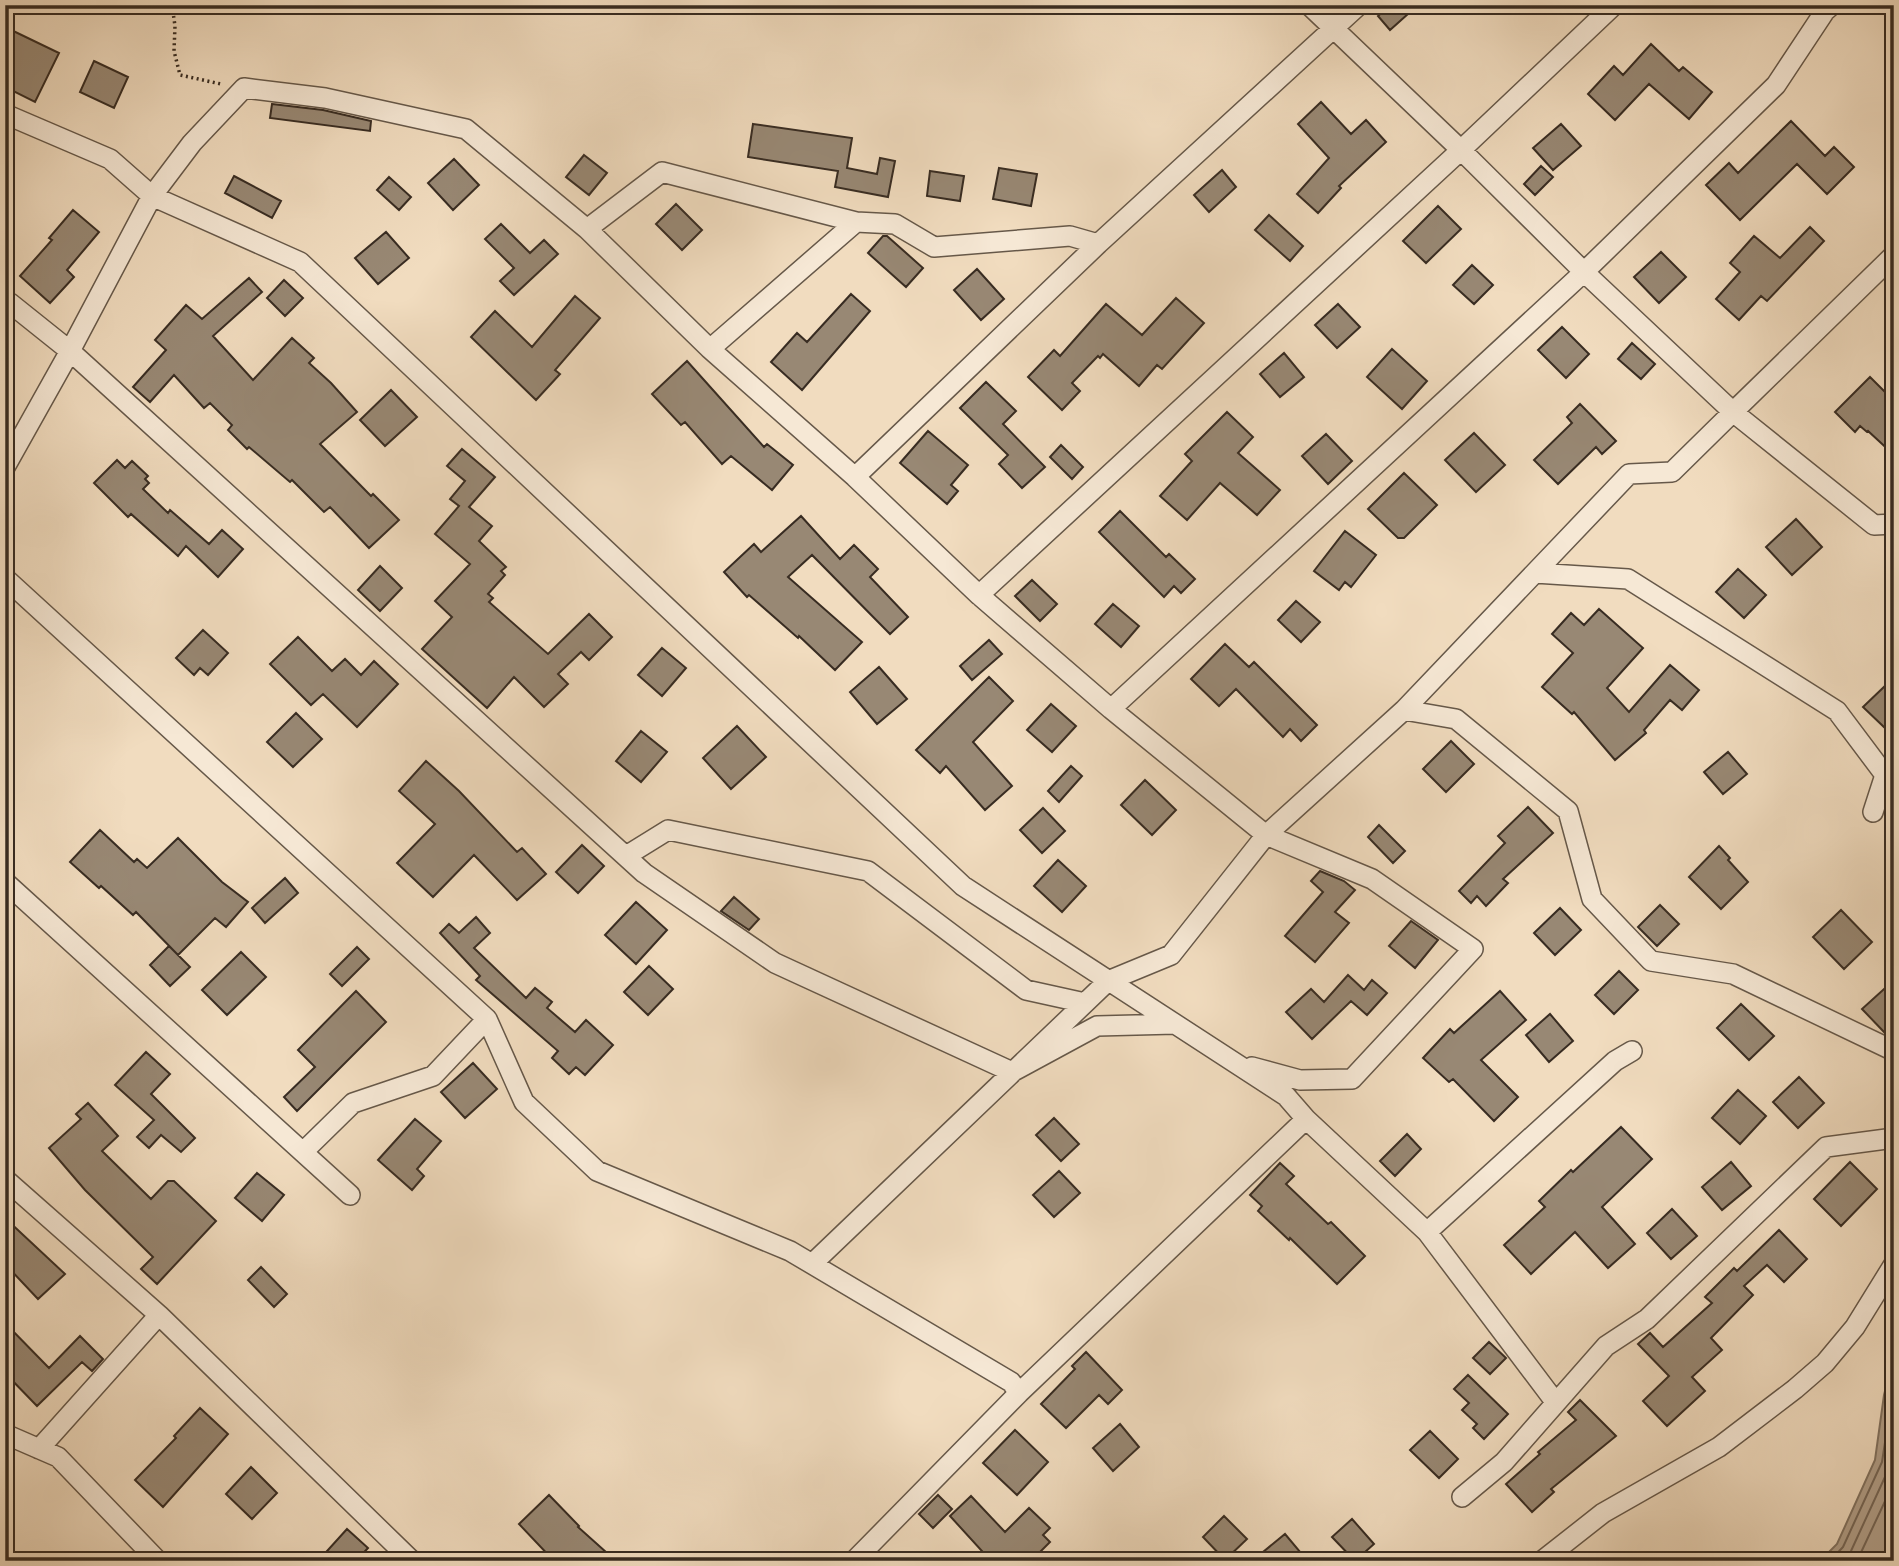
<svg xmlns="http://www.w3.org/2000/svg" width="1899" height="1566" viewBox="0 0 1899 1566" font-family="Vollkorn,serif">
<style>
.water{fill:#b2a08a;stroke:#817260;stroke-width:2}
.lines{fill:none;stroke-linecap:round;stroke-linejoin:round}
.shore{stroke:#756656;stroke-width:2}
.building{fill:#988874;stroke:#382c22;stroke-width:2}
.minor-casing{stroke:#665849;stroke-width:22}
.path{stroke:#382c22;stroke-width:3.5;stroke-dasharray:2 3.5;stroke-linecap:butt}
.minor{stroke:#f6e8d5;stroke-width:19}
</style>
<rect width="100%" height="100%" fill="#f1dcbf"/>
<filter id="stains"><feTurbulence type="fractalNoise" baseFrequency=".00286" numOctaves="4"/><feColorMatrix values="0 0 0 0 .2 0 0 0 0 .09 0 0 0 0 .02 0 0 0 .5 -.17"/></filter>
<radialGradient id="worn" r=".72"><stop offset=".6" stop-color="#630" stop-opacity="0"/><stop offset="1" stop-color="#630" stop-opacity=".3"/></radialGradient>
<path class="water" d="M1894,1356V1561H1820L1837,1544L1875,1460L1884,1395Z"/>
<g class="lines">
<path class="shore" d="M1830,1561L1843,1547L1882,1462L1894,1384
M1843,1561L1851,1551L1890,1466L1894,1439
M1857,1561L1894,1482"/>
</g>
<path class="building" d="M1390,5H1418L1390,30L1378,16Z
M5,27L59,53L35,102L5,87Z
M1651,44L1679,71L1683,67L1712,92L1689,119L1649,84L1615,120L1588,94L1614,66L1623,75Z
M94,61L128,77L114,108L80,92Z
M1321,102L1351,134L1366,120L1386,142L1339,186L1341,188L1318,213L1297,194L1329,158L1298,124Z
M272,104L323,110L371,121L370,131L270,118Z
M1791,121L1825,156L1834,147L1854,167L1827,194L1797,164L1740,220L1706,185L1729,163L1738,173Z
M753,124L852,138L847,168L877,174L880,158L895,161L888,197L835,187L838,171L748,157Z
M1561,124L1581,146L1553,170L1533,148Z
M584,155L607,173L589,195L566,177Z
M454,159L479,185L453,210L428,183Z
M1541,166L1553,177L1535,195L1524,184Z
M999,168L1037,174L1031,206L993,199Z
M1222,170L1236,187L1209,212L1194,195Z
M930,171L964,176L960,201L927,196Z
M234,176L281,201L272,218L225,193Z
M389,177L411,197L399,210L377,190Z
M676,204L702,230L682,250L656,224Z
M1438,206L1461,229L1426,263L1403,241Z
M73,210L99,232L67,270L74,277L50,303L20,276L52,240L49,238Z
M1269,215L1303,246L1290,261L1255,230Z
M501,224L530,253L544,240L558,254L514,295L500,281L514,268L485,239Z
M1810,227L1824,241L1767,301L1761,296L1739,320L1716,299L1740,272L1730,263L1754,236L1780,258Z
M386,232L409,258L378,284L355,258Z
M883,236H887L923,268L906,287L868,253Z
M1661,252L1686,277L1659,303L1634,277Z
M1472,265L1493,285L1474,304L1453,285Z
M977,269L1004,299L981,320L954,290Z
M249,278L262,292L213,336L253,380L292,338L314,358L309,363L331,383L357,412L320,444L371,496L373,494L399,520L369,548L330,507L324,512L292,480L290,482L249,447L247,449L228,430L232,425L210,403L204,408L174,375L150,402L133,387L166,350L155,340L186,305L202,319Z
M284,280L303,298L285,316L267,298Z
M851,294L870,311L802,390L771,362L797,333L807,342Z
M575,296L600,318L555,370L560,374L536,400L471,337L495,311L532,347Z
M1176,298L1204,323L1162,369L1157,365L1139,386L1103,354L1100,358L1098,356L1072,383L1080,391L1062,410L1028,377L1054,350L1060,356L1106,304L1142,335Z
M1338,304L1360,327L1337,348L1315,325Z
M1562,327L1589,354L1566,378L1538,350Z
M1632,343L1655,364L1641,379L1618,359Z
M1392,349L1427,381L1402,409L1367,377Z
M1284,353L1304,377L1280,397L1260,374Z
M687,361L764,447L767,444L793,465L772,490L731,456L722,464L685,422L681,425L652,394Z
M1870,377L1894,401V455L1868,431L1867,432L1860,426L1855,432L1835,412Z
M986,382L1016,411L1003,424L1045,467L1022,488L999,464L1008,455L960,408Z
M391,390L417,417L385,446L360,420Z
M1580,404L1616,441L1602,454L1596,447L1558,484L1534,460L1572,423L1567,417Z
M1227,412L1253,437L1238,453L1280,490L1257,515L1220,483L1187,520L1160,496L1192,461L1185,454Z
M928,431L968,465L951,485L958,491L947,504L900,463Z
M1474,433L1505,465L1476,492L1445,460Z
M1326,434L1352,461L1328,484L1302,456Z
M1061,445L1083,467L1072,479L1050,457Z
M462,449L495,477L469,507L492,526L479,541L506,567L501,571L505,575L488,594L493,598L489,602L548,654L589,614L612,637L589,660L581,652L558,674L568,684L544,707L514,677L487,708L422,649L452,617L435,601L470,564L435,534L459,506L450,499L465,481L447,466Z
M117,460L125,468L132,461L148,476L145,479L149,483L143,489L168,513L170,510L209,544L222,530L243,549L218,577L186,546L178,556L131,514L128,517L94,483Z
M1404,473L1437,505L1404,538H1398L1368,509Z
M1120,511L1166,557L1169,554L1195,579L1181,593L1174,586L1164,597L1099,532Z
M801,516L840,559L854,545L878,569L870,577L908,617L890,634L812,555L788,577L862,642L835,670L799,636L798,638L749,595L747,597L724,572L754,544L761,552Z
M1796,519L1822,547L1792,575L1766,547Z
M1345,531L1376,555L1351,587L1345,582L1339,590L1314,571Z
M380,566L402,588L380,611L358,590Z
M1738,569L1766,595L1744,618L1716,592Z
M1032,580L1057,604L1040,621L1015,596Z
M1296,601L1320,622L1301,642L1278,620Z
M1113,604L1139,626L1121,647L1095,624Z
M1599,609L1643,648L1607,688L1629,712L1670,665L1699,690L1682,710L1670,700L1644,730L1646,733L1615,760L1574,712L1572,714L1542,687L1573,653L1552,634L1571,613L1584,625Z
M203,630L228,653L208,675L200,668L194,675L176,658Z
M298,637L332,671L345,659L361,675L374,661L398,684L357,727L323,694L311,705L270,664Z
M989,640L1002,654L972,680L960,666Z
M1225,644L1249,667L1254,662L1317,725L1301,741L1290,729L1283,737L1236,689L1219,706L1191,679Z
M662,648L686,668L662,696L638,675Z
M879,667L907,699L877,724L850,692Z
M989,677L1013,701L973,742L1012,786L985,810L946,766L940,773L916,750Z
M1886,685L1894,693V719L1885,728L1863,707Z
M1051,704L1076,726L1052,752L1027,730Z
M296,713L322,739L293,767L267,742Z
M737,726L766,757L731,789L703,758Z
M641,731L667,752L641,782L616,761Z
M1451,741L1474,764L1446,792L1423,769Z
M1728,752L1747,774L1723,794L1704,772Z
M426,761L459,791L517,852L522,848L546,874L517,900L474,855L433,897L397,863L435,824L399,791Z
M1071,766L1082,776L1059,802L1048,791Z
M1145,780L1176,810L1152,835L1121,805Z
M1528,807L1553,833L1503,879L1508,883L1486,906L1477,896L1471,903L1459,891L1505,843L1498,836Z
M1043,808L1065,831L1042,853L1020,830Z
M1379,825L1405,851L1393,863L1368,837Z
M100,830L134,862L137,859L147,868L178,838L222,882L248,902L226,927L215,918L178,955L136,912L133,915L101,886L99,888L70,862Z
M582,845L604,866L578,893L556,872Z
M1719,846L1730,858L1728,860L1748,882L1721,909L1689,877Z
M1058,860L1086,886L1062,912L1034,886Z
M1320,871L1344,881L1355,890L1335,912L1349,923L1315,962L1285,936L1323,892L1311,881Z
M285,878L298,893L265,923L252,908Z
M734,897L759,919L749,930L721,911Z
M636,902L667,930L636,964L605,935Z
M1660,905L1679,924L1657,946L1638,927Z
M1560,908L1581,930L1555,955L1534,933Z
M1841,910L1872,942L1844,969L1813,937Z
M476,917L490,933L474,948L526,998L535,988L552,1002L547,1008L575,1032L586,1020L613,1045L585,1075L576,1067L569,1074L552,1058L558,1051L476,980L480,976L440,933L449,924L459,933Z
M1411,921L1438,940L1415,968L1389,946Z
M169,946L190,967L170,986L150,965Z
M357,947L369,959L342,986L330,974Z
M241,952L266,977L227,1015L202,990Z
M649,966L673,989L648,1015L624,992Z
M1619,971L1638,990L1614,1014L1595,995Z
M1348,975L1364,990L1372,980L1387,993L1367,1015L1351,1001L1312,1039L1286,1012L1311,989L1324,1002Z
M1894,980V1025L1885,1033L1862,1009Z
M356,991L386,1022L297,1111L284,1097L315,1067L298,1050Z
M1500,991L1526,1020L1481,1060L1518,1097L1494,1121L1453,1079L1449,1082L1423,1058L1450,1029L1454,1033Z
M1741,1004L1774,1036L1749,1060L1717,1028Z
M1550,1014L1573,1041L1549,1062L1526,1035Z
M146,1052L170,1074L151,1094L195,1138L181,1152L161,1135L149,1148L137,1137L154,1120L115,1085Z
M473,1063L497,1089L465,1118L441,1092Z
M1799,1077L1824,1103L1798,1128L1773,1102Z
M1738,1090L1766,1116L1740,1144L1712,1118Z
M88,1103L118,1136L102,1151L151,1199L168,1181H174L216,1221L157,1284L141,1269L153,1257L85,1190L49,1148L81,1119L76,1114Z
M1054,1118L1079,1144L1061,1161L1036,1135Z
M415,1119L441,1141L417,1169L424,1176L412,1190L378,1160Z
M1621,1127L1652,1159L1602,1207L1635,1244L1608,1268L1575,1232L1531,1274L1504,1245L1545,1207L1539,1201L1571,1170L1573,1172Z
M1407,1134L1421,1149L1395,1176L1380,1161Z
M1731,1162L1751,1186L1722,1210L1702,1187Z
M1850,1162L1877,1189L1841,1226L1814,1199Z
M1280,1163L1294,1176L1286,1184L1328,1224L1331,1222L1365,1256L1337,1284L1290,1238L1289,1240L1258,1211L1262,1206L1250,1195Z
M1059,1171L1080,1193L1054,1217L1033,1195Z
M257,1173L284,1195L262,1221L235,1198Z
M1672,1209L1697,1236L1671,1259L1647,1233Z
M5,1218L65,1274L38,1299L5,1264Z
M1779,1230L1807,1259L1784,1282L1767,1265L1744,1286L1753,1295L1711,1338L1722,1350L1692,1377L1705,1391L1667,1426L1643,1401L1669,1376L1638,1344L1650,1333L1663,1347L1712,1303L1705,1297L1734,1268L1737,1271Z
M261,1267L287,1294L274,1307L248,1280Z
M5,1323L49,1368L80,1336L103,1359L92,1371L82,1362L37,1406L5,1373Z
M1489,1342L1506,1358L1490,1374L1473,1358Z
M1086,1352L1122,1390L1108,1404L1099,1395L1066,1428L1041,1404L1075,1369L1072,1366Z
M1468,1375L1508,1414L1484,1439L1473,1428L1477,1424L1462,1410L1469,1403L1454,1389Z
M1580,1400L1616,1436L1551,1489L1554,1492L1532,1512L1506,1484L1540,1454L1538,1452L1576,1420L1568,1412Z
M200,1408L228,1434L163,1507L135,1480L176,1438L174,1436Z
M1120,1424L1139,1447L1113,1471L1093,1448Z
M1015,1430L1048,1462L1017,1495L983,1463Z
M1430,1431L1458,1459L1439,1478L1410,1450Z
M251,1467L277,1493L252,1519L226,1494Z
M549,1495L579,1526L578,1527L616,1561H554L519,1524Z
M938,1495L952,1509L933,1528L919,1514Z
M971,1496L1005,1532L1029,1508L1050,1528L1043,1535L1050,1542L1031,1561H991L950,1516Z
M1224,1516L1247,1539L1225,1560L1203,1537Z
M1352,1519L1374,1544L1355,1561L1332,1537Z
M347,1529L368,1548L356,1561H318Z
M1285,1534L1301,1553L1291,1561H1252Z"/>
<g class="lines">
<g class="minor-casing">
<path id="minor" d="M1309,5L1461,150L1614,5
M1359,5L1098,244L1070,236L934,247L895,224L856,222L662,172L587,229L466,129L325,98L244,88L192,143L152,196L300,262L963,886L1286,1096L1306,1119L1427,1232L1556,1403
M5,114L110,159L152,196L70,351L10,303L5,304
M587,229L710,349L856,222
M1894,255L1733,412L1874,525L1894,524
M710,349L855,477L1098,244
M5,467L70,351L644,873L775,963L1012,1072L1097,1026L1175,1024
M855,477L979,595L1111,709L1584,272L1461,150L979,595
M1535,573L1628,579L1837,711L1885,775L1873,812
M5,578L487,1019L433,1076L353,1103L303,1152
M1111,709L1266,835L1372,879L1473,949L1352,1079L1300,1080L1252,1067
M1404,710L1629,474L1672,472L1733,412L1584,272L1776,85L1825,11L1832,5
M626,856L668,830L868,871L1026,990L1085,1003
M5,882L350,1195
M487,1019L524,1102L597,1171L790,1251L1011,1382L1019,1393
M5,1179L159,1315L412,1561
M1427,1232L1615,1061L1632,1051
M812,1264L1108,981L1171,955L1266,835L1404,710L1456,719L1568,811L1592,899L1651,961L1733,974L1894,1051
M5,1434L58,1457L158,1561
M39,1449L159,1315
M1462,1497L1504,1462L1606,1346L1647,1319L1826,1147L1894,1138
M854,1561L1019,1393L1306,1119
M1542,1561L1603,1513L1719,1447L1795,1389L1825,1363L1855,1327L1894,1264"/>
</g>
<path class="path" d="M172,5L175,26L174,51L180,75L221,84"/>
<use href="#minor" class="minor"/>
</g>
<rect width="1899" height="1566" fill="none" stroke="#f1dcbf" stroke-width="28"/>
<rect x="7" y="7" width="1885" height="1552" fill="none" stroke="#382c22" stroke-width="3.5"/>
<rect x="14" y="14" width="1871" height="1538" fill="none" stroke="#382c22" stroke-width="2"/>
<rect width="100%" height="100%" filter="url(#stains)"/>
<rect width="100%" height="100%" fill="url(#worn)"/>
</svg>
